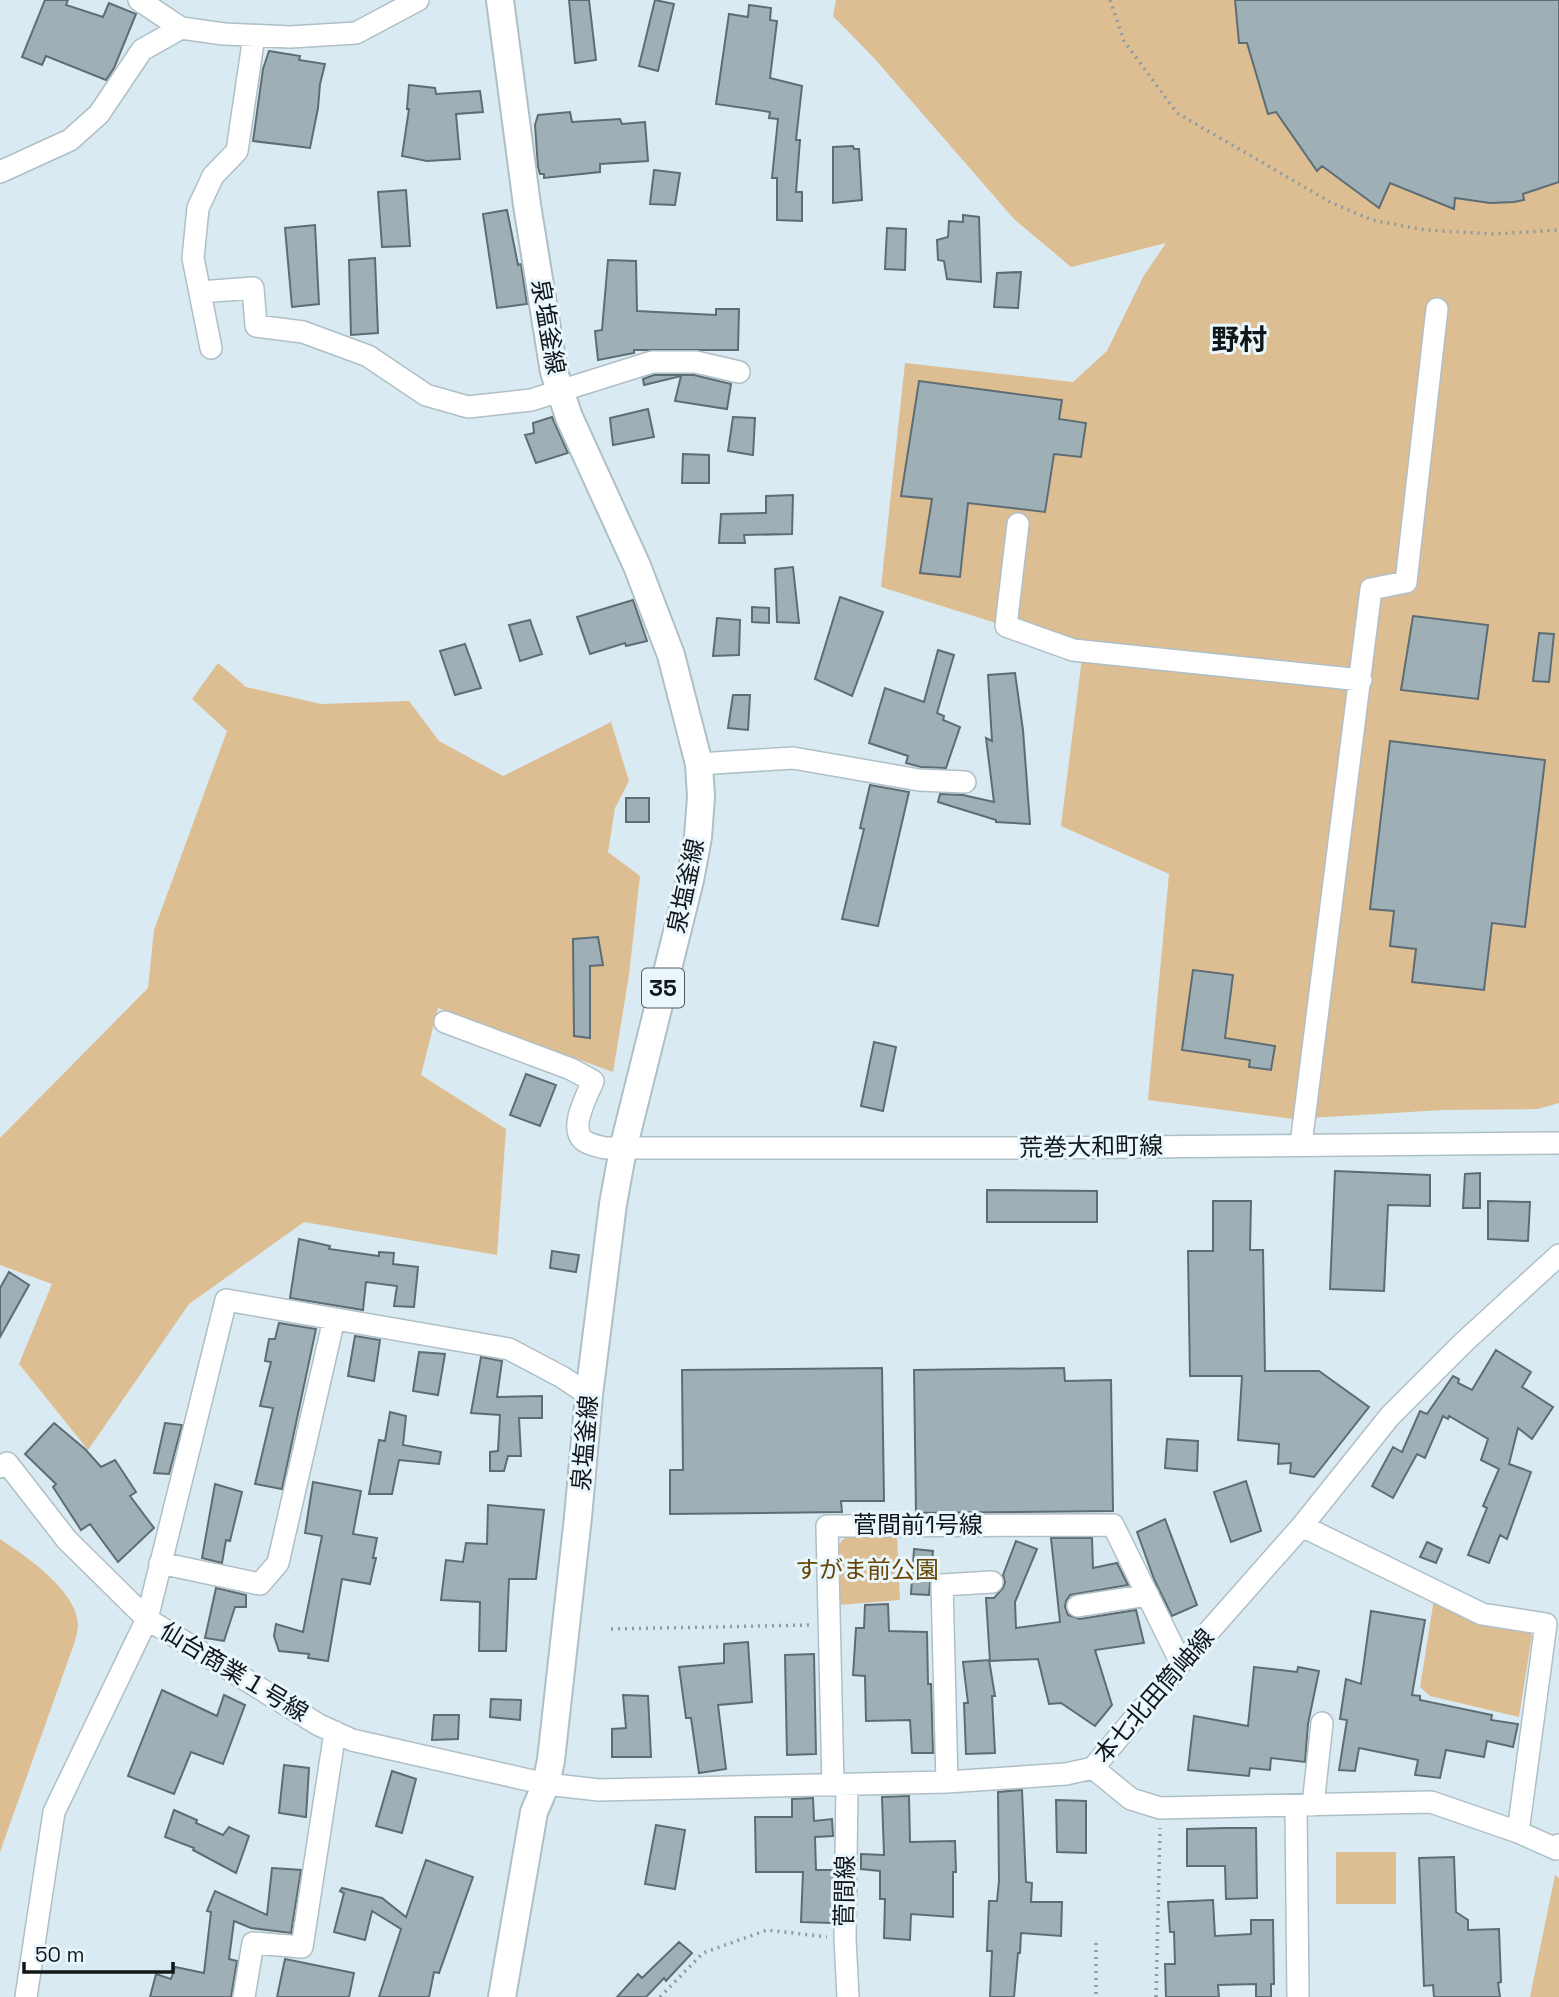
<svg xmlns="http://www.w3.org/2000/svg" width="1559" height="1997" viewBox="0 0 1559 1997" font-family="'Space Grotesk','Noto Sans JP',sans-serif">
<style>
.green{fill:#ddbe92}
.building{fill:#9fafb6;stroke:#5e6d74;stroke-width:2}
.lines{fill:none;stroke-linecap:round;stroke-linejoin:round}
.minor-casing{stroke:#afbfc7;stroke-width:24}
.major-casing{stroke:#afbfc7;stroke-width:30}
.path{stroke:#8e9ba0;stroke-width:3.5;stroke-dasharray:2 5;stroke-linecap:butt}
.minor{stroke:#fff;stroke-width:21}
.major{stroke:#fff;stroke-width:26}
.labels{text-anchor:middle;stroke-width:6;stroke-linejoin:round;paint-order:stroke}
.shield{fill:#e9f7fd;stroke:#525a5d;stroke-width:2}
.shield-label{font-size:23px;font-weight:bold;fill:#111719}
.street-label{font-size:24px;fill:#111719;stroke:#e9f7fd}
.park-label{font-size:24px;fill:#674605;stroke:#e9f7fd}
.quarter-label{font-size:28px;font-weight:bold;fill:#111719;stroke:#e9f7fd}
</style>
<rect width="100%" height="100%" fill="#d9eaf2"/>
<path class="green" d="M836,0H1559V1103L1538,1109L1443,1110L1293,1119L1148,1100L1169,874L1061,826L1082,658L1012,628L881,587L905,363L1073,382L1107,351L1143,277L1166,243L1071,267L1014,219L874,58L833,16Z
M218,663L246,687L321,704L409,701L439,741L503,776L611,722L629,781L615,808L608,852L640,876L629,975L613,1072L438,1008L421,1075L506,1129L497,1255L304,1222L189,1304L88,1450L19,1364L52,1284L0,1265V1138L148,988L154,930L227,731L192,699Z
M897,1535L900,1600L838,1605L835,1548L846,1537Z
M0,1539C26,1556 76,1590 78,1624C78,1629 76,1636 75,1641L0,1852Z
M1434,1599L1524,1627L1532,1635L1519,1717L1430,1696L1420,1687Z
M1336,1852H1396V1904H1336Z
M1555,1875L1559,1878V1997H1530Z"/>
<path class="building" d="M45,0H68L66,5L103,17L109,3L136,14L114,68L106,80L46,56L42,65L22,57Z
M569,0H589L596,60L575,63Z
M655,0L674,4L658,71L639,66Z
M1235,0H1559V182L1523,194L1524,200L1514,202L1490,203L1455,198L1454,209L1390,183L1379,208L1322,166L1317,171L1276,112L1268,114L1247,43H1239Z
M749,5L771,8L770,20L777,21L770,78L802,86L796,140H800L796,192H802V221L777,220V178H772L778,119L769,118L770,112L716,104L729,14L748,17Z
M269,51L300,56L299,60L325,64L320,84L318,108L310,148L253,141L263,69Z
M409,85L435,88L436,94L480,91L483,112L456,114L460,159L427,161L402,156L409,109H407Z
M570,112L572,122L620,119L622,124L645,122L648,161L600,164V172L544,178V174H540L538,167L535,125L538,115Z
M853,146L854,149H859L862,200L833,203V147Z
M654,170L680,173L675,205L650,204Z
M406,190L410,246L382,247L378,192Z
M507,210L518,265L521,264L527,304L497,308L483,214Z
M963,215L979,217L981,282L947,279L944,261L938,260L937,240L948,237L949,221L963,222Z
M315,225L319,304L292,307L285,228Z
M887,228L906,229L905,270L885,269Z
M375,258L378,333L351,335L349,260Z
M608,260L636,261L637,311L716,315V309H739L738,350H634V353L598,360L595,331L602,330Z
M1021,272L1018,308L994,307L997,273Z
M654,375H694L731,384L727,409L675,401L681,376L644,385L643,379Z
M919,381L1062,400L1059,419L1086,423L1081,457L1054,454L1045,512L968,503L960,577L920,573L932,499L901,496Z
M648,409L654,437L613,445L610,418Z
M552,417L568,453L536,463L525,435L534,433L533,423Z
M733,417L755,418L753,455L728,451Z
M683,454L709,455V483H682Z
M793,495L792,534L744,535L745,543H719L721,514L766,513V496Z
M793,567L799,623L777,622L775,569Z
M840,597L883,612L852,696L815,679Z
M633,600L647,641L626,646L625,643L590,654L577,617Z
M752,607L769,608V623L752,622Z
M1413,616L1488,625L1478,699L1401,690Z
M717,618L740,620L739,655L713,656Z
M530,620L542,654L520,661L509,625Z
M1539,633L1554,634L1549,682L1533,681Z
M465,644L481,688L455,695L440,651Z
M938,650L954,655L937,713L944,716L943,720L960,727L946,768L921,767L906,763L908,756L869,743L885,688L924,702Z
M1015,673L1023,730L1030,824L996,822V820L938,802L940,794L963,795L994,802L986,738L992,741L988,675Z
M733,695H750L748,730L728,728Z
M1390,741L1545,760L1525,927L1492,923L1484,990L1412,982L1416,949L1390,946L1394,911L1370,909Z
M870,785L909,792L878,926L842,919L864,829L860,828Z
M626,798H649V822H626Z
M598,937L603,965L590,966V1038L574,1036L573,939Z
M1193,970L1233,975L1225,1038L1275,1046L1271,1070L1249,1067L1250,1060L1182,1050Z
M874,1042L896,1047L883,1111L861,1106Z
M526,1074L556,1085L540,1126L510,1115Z
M1335,1171L1430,1175V1206L1388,1205L1384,1291L1330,1289Z
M1480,1173V1208H1463L1465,1174Z
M987,1190L1097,1191V1222H987Z
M1213,1201H1251L1250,1250H1263L1265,1371H1319L1369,1407L1314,1477L1290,1473L1291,1463L1278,1464L1279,1444L1238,1440L1242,1376H1190L1188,1251H1213Z
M1488,1201L1530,1202L1528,1241L1488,1239Z
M299,1239L330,1246L329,1249L379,1256V1252L394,1253L393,1264L418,1267L414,1307L394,1306L397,1286L366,1282L363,1310L290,1298Z
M552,1251L579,1255L576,1272L550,1268Z
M9,1272L29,1285L0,1337V1288Z
M279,1323L316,1329L282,1489L255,1484L273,1408L260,1406L271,1362L265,1361L269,1339H275Z
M355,1336L380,1340L374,1381L348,1376Z
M1496,1350L1531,1372L1522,1387L1553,1407L1532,1439L1518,1428L1509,1464L1531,1472L1507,1539L1500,1535L1489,1563L1468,1555L1487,1508L1483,1506L1499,1469L1481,1460L1488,1439L1449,1416L1448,1419L1443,1416L1425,1458L1417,1454L1393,1498L1372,1486L1393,1447L1402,1452L1420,1411L1427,1414L1453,1376L1459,1379L1458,1383L1472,1390Z
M419,1352L445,1354L438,1395L413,1391Z
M481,1357L502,1361L497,1397L542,1396V1418H519L521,1456H508L504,1471H490V1452L498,1451L500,1415L471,1413Z
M882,1368L884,1501H841L842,1512L670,1514V1470H683L682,1370Z
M1064,1368L1065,1381L1111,1380L1113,1511L916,1513L914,1370Z
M390,1412L406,1416L403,1445L441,1452L439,1464L399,1460L392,1494H369L379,1440L385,1441Z
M54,1423L85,1449L101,1467L115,1460L136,1492L130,1496L154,1528L118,1562L90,1524L81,1530L53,1487L56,1484L25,1454Z
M165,1423L182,1425L169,1474L154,1473Z
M1167,1439L1198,1441L1197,1471L1165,1468Z
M1246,1481L1261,1531L1231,1542L1214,1492Z
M313,1482L361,1491L353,1534L377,1538L373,1558H376L370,1584L342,1579L328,1661L308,1658L309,1654L279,1651L274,1636L276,1624L303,1632L322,1536L305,1533Z
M215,1484L242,1492L230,1541L226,1540L222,1563L202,1558Z
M488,1505L544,1510L536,1579H509L506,1651H479L480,1602L441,1600L446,1560L463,1562L466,1543L487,1544Z
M1165,1519L1197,1605L1172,1616L1154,1579L1137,1532Z
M1051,1538H1092L1093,1568L1117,1563L1128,1585L1070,1595L1066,1601L1065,1607L1068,1615L1080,1619L1136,1610L1144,1643L1095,1650L1112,1705L1095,1726L1061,1703L1049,1704L1038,1659L990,1661L986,1598H994L1003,1588L1005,1582L1003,1575L1016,1541L1037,1549L1015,1602L1016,1628L1060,1622Z
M1427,1542L1442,1549L1436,1563L1420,1557Z
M914,1549L933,1551L929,1595L911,1594Z
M216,1588L246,1595V1607H235L224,1641L205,1638Z
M888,1604L889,1631L927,1632L928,1684H931L933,1753H912L910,1720L866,1721L865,1676L853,1675L856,1628H864L865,1605Z
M1371,1611L1425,1620L1412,1695L1420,1696V1700L1492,1715L1491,1720L1518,1724L1513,1747L1487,1741L1484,1757L1446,1750L1440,1778L1415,1775L1418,1760L1359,1748L1355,1771L1339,1770L1347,1720L1340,1719L1346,1679L1361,1684Z
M748,1642L752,1702L718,1705L726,1769L699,1773L691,1718H686L679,1667L724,1663V1644Z
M814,1654L816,1754L787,1755L785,1655Z
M989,1660L995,1696H992L995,1753L966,1754L964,1703H968L963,1662Z
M1254,1667L1297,1672L1298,1667L1319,1671L1308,1724L1305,1762L1271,1758L1270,1770L1250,1768L1249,1776L1188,1770L1194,1716L1248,1726Z
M162,1690L217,1716L224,1695L245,1705L223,1764L191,1752L174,1794L128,1776Z
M623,1695L648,1696L651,1757H612V1729L626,1728Z
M491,1699L521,1700L520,1720L490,1717Z
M434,1715H459L458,1739L432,1740Z
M284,1765L309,1768L306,1817L279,1813Z
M392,1771L416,1779L402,1833L376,1826Z
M1022,1790L1026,1882L1032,1883L1031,1902H1062L1061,1936L1021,1933L1020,1953H1018L1014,1997H990L992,1951H987L989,1901H997L999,1881L998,1792Z
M909,1796L910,1842L955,1841L956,1872H953V1917L911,1914L910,1940L884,1938L885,1899H880V1871L861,1869V1854L884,1855L882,1797Z
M813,1798L814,1821L832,1819L833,1836L815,1837L816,1870H833L832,1923L801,1922L803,1872H756L755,1817H792V1799Z
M1056,1800L1086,1801V1853L1057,1852Z
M174,1810L197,1820L196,1823L223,1835L229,1827L249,1836L236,1873L193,1850L194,1848L165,1837Z
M656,1825L685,1830L675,1889L645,1884Z
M1225,1828H1256L1257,1898L1226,1899L1225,1866H1187V1829Z
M1454,1857L1456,1912L1468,1920V1930L1499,1929L1501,1982L1498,1983L1500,1997H1434L1433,1985L1424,1986L1419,1858Z
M426,1860L473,1877L439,1973L434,1972L429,1997H379L401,1929L372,1911L365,1940L334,1932L344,1893L340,1891L342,1888L382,1898L406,1917Z
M272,1868L301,1870L291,1933L251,1928L234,1921L229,1959L237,1961L231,1997H150L156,1974L171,1979L175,1967L204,1973L211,1912L207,1911L215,1891L267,1915Z
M1213,1900L1215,1936L1251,1934V1920H1273L1274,1984H1271V1997H1256V1984L1218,1985L1219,1997H1166L1165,1964H1175L1174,1932H1170L1168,1902Z
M679,1942L692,1953L666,1981L664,1978L646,1997H617L638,1974L642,1978Z
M285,1959L354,1973L349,1997H277Z"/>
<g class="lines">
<g class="minor-casing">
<path id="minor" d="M139,0L181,28
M0,172L70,140L99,114L142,50L181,28L224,34L290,37L356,33L418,0
M200,292L253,288L256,326L303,332L368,356L426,395L468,407L531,400L652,362H696L739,372
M211,348L193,258L198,208L213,176L237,151L254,36
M1018,524L1006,626L1073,650L1361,680
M699,764L793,758L919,780L965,782
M445,1022L571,1069L593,1081C587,1096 569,1127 583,1140C589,1145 598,1146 605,1148H1028L1559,1143
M1301,1144L1371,589L1406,582L1437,309
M0,1467L7,1463L67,1540L147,1619
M160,1563L260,1584L278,1563L334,1319
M1078,1606L1148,1595
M147,1619L226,1300L509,1349L562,1377L589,1395
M1093,1768L1131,1799L1160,1808L1431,1802L1518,1832L1546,1624L1482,1614L1302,1526
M947,1782L942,1585L992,1582
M833,1785L827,1526L1113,1525L1181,1663
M847,1785L845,1939L848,1997
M1313,1805L1322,1723
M1296,1806L1298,1997
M1518,1832L1556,1849L1559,1845
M26,1997L54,1812L147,1619L319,1725L352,1740L546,1784L599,1790L947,1782L1066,1774L1093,1768L1181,1663L1302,1526L1390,1416L1464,1342L1559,1255
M244,1997L253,1943L302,1947L335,1732"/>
</g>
<g class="major-casing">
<path id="major" d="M500,0L527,205L554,372L569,417L637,566L671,655L699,764L701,797L698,837L690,880L623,1149L613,1204L589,1395L578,1517L551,1760L546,1784L534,1812L502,1997"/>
</g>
<path class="path" d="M1110,0L1124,41L1177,113L1332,203L1372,220L1425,230L1494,234L1559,230
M611,1629L810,1625
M1096,1943V1997
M660,1997L703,1953L767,1930L827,1937
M1156,1997L1160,1828"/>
<use href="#minor" class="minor"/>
<use href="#major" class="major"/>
</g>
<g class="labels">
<rect class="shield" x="642" y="968.5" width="42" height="39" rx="5"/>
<g class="shield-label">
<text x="663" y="996">35</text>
</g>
<g class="street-label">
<text transform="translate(548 327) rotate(80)" y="8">泉塩釜線</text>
<text transform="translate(686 886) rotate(-78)" y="8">泉塩釜線</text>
<text transform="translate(1091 1147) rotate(-1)" y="8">荒巻大和町線</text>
<text transform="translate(585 1443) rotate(-85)" y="8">泉塩釜線</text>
<text x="918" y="1533">菅間前1号線</text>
<text transform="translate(234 1672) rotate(31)" y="8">仙台商業１号線</text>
<text transform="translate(1154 1696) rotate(-49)" y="8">本七北田筒岫線</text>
<text transform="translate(845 1891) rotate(-89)" y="8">菅間線</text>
</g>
<g class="park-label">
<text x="867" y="1578">すがま前公園</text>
</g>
<g class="quarter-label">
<text x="1239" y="349">野村</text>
</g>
</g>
<path d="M24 1962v10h149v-10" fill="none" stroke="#111719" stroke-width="3.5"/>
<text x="35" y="1962" font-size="21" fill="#111719" stroke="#e9f7fd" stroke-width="5" paint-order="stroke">50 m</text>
</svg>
